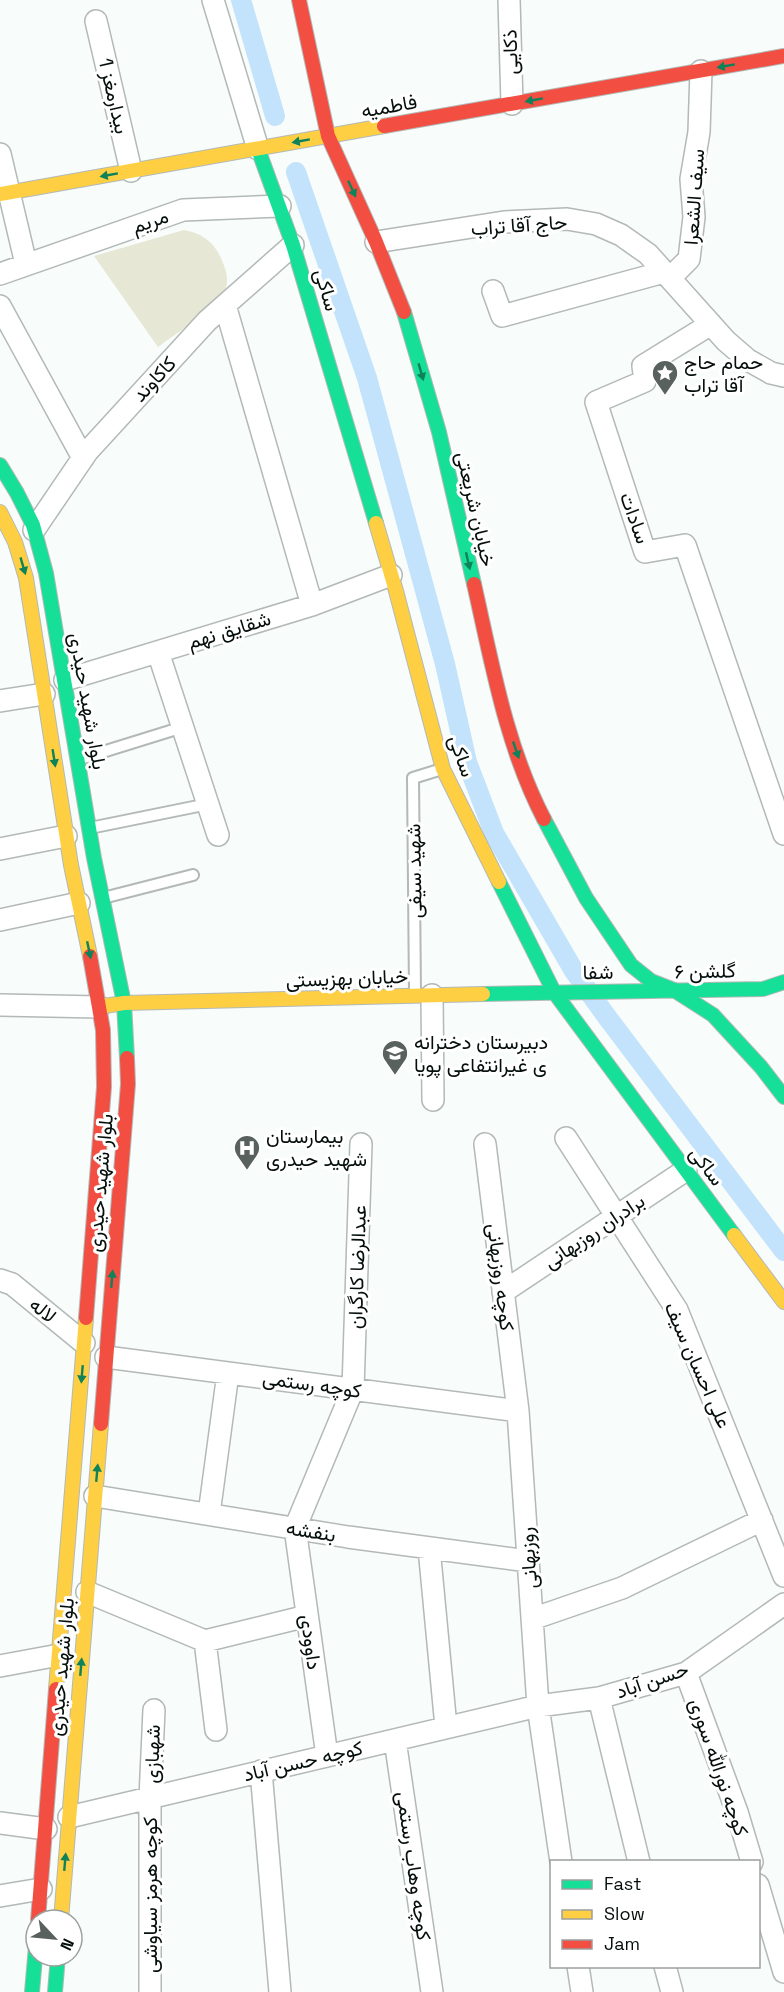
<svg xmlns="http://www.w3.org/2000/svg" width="784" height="1992" viewBox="0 0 784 1992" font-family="'Space Grotesk',Vazirmatn,sans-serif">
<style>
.green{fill:#e6e8d5}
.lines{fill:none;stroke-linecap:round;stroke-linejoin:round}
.canal{stroke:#c2e3fb;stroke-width:20}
.lane-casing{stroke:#b2b9b7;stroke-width:14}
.street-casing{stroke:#b2b9b7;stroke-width:24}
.fast-casing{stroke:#b2b9b7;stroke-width:16}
.slow-casing{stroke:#b2b9b7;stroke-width:16}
.jam-casing{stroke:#b2b9b7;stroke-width:16}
.lane{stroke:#fefffe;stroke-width:10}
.street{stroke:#fefffe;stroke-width:21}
.fast{stroke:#16e098;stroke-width:14}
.slow{stroke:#ffcf43;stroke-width:14}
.jam{stroke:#f24e42;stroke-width:14}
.oneway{fill:#0e8259}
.labels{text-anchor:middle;stroke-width:6;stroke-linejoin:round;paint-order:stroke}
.street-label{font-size:20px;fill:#040e0b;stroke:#fff}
.poi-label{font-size:20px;fill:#040e0b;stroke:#fff;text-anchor:start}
</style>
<rect width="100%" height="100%" fill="#f8fcfa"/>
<path class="green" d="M184,230C200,233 212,240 220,256C225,267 230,279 225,291C221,305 171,337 158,347L94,256Z"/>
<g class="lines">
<path class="canal" d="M241,0L275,116
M296,172L367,378L445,664L467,762L494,833L574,971L607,1017L784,1251"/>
<g class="lane-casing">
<path id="lane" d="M80,759L183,727
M90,828L208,804
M103,898L193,875
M415,993L413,778L442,769"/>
</g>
<g class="street-casing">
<path id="street" d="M213,0L258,149
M509,0L512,104
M96,21L131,171
M0,154L26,264
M376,242L504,222L567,219L596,224L621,235L648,254L726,341L748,360L771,373L784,376
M0,274L183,210L280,206
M670,278L689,259L694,217L691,179L699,132L701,71
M493,291L502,316L664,272
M225,305L312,605
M0,306L83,458
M711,324L643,366L645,381L596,402L645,552L685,545L784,834
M34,530L87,452L207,321L293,245
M158,652L218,835
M65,680L312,605L391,575
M0,701L44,694
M0,849L66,836
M0,920L79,903
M432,995L433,1100
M0,1005L99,1007
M566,1138L677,1310L784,1576
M485,1144L518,1411L538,1706L561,1862
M0,1280L12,1284L84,1343
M503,1292L686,1170
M106,1357L518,1411
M95,1496L348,1537L528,1561
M209,1514L228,1373
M429,1548L446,1727
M87,1592L205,1641L216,1730
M532,1619L622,1588L762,1520
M205,1641L307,1616
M0,1666L59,1655
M686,1673L737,1812L752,1862
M599,1698L639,1862
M395,1740L432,1992
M327,1756L295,1528L353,1389L361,1144
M261,1771L280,1992
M69,1817L538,1706L599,1698L686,1673L784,1604
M0,1823L46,1829
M758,1885L784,1972
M0,1896L41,1889
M578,1966L582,1992
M665,1966L672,1992
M150,1992V1798L154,1710"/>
</g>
<g class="fast-casing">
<path id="fast" d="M258,149L293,245L376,523
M404,312L439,432L474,584
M0,465L17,493L33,525L46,573L94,858L124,1003L127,1058
M544,819L586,898L631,965L651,981L674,990L713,1015L761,1067L784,1097
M499,882L554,992L734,1235
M483,994L763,989L784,982
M32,1992L36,1946
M55,1992L58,1956"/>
</g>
<g class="slow-casing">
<path id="slow" d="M0,194L384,126
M0,512L15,542L26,578L71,865L90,956
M376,523L396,591L443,769L499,882
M104,1006L124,1003L483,994
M734,1235L784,1302
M56,1689L86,1318
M61,1920L101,1424"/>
</g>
<g class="jam-casing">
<path id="jam" d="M299,0L328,136L376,242L404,312
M384,126L784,56
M474,584C492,663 506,746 544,819
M86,1318L104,1087L103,1030L90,956
M101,1424L128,1084L127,1058
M38,1920L56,1689"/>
</g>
<use href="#lane" class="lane"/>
<use href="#street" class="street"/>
<use href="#fast" class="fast"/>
<use href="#slow" class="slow"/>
<use href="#jam" class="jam"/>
</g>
<defs><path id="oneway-solid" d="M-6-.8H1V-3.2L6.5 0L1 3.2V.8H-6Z" transform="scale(1.5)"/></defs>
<g class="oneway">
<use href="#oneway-solid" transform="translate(726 66) rotate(170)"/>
<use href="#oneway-solid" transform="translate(534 100) rotate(170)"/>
<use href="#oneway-solid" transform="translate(301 141) rotate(170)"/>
<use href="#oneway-solid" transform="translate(109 175) rotate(170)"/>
<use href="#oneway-solid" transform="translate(352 189) rotate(65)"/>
<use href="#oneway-solid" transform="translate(421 372) rotate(74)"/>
<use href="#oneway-solid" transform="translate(468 561) rotate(77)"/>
<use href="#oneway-solid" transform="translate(23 566) rotate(74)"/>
<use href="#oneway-solid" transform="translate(516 750) rotate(71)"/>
<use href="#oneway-solid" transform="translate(54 758) rotate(81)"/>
<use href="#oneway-solid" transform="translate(89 950) rotate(78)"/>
<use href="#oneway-solid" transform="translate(112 1279) rotate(-85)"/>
<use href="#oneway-solid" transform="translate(82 1374) rotate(95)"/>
<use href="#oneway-solid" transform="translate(97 1473) rotate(-85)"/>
<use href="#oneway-solid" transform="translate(81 1667) rotate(-85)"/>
<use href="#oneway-solid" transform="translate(65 1862) rotate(-85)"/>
</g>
<defs>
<g id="sight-pin" transform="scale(1.35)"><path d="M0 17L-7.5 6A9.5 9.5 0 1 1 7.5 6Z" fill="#59615f" stroke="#fff"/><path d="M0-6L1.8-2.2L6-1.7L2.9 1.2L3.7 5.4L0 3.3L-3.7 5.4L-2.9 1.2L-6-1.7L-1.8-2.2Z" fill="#fff"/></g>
<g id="school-pin" transform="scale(1.35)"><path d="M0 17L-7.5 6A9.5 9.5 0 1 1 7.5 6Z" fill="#59615f" stroke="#fff"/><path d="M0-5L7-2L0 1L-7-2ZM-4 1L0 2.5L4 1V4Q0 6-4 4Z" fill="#fff"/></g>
<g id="hospital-pin" transform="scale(1.35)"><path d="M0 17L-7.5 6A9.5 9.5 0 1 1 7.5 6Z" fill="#59615f" stroke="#fff"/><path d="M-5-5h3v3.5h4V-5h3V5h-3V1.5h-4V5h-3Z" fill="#fff"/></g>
</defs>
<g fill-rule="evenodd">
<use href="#sight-pin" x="665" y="373"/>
<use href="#school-pin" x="395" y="1053"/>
<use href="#hospital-pin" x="247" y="1148"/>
</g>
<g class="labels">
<g class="street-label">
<text transform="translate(510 52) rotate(-91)" y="7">ذکایی</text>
<text transform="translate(114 96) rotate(77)" y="7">بیدارمغز 1</text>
<text transform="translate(389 106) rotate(-10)" y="7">فاطمیه</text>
<text transform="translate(694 197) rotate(-86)" y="7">سیف الشعرا</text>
<text transform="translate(150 221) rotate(-19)" y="7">مریم</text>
<text transform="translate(519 225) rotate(-4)" y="7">حاج آقا تراب</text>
<text transform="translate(327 290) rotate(74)" y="7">ساکی</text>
<text transform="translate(154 379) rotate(-47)" y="7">کاکاوند</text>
<text transform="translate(476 509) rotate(77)" y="7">خیابان شریعتی</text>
<text transform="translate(635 518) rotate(70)" y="7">سادات</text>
<text transform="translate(229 630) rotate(-17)" y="7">شقایق نهم</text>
<text transform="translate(88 701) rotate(80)" y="7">بلوار شهید حیدری</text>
<text transform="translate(462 756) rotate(71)" y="7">ساکی</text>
<text transform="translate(414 871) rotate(-91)" y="7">شهید سیفی</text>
<text transform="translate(705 971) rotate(-1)" y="7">گلشن ۶</text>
<text transform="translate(598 972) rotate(-1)" y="7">شفا</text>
<text transform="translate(347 978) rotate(-2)" y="7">خیابان بهزیستی</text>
<text transform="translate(707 1166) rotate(53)" y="7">ساکی</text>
<text transform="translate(100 1183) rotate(-85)" y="7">بلوار شهید حیدری</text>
<text transform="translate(594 1231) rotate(-34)" y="7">برادران روزبهانی</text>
<text transform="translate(357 1267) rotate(-88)" y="7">عبدالرضا کارگران</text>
<text transform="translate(501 1277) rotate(83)" y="7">کوچه روزبهانی</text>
<text transform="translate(43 1310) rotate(39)" y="7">لاله</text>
<text transform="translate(698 1365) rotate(66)" y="7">علی احسان سیف</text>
<text transform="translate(312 1384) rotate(8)" y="7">کوچه رستمی</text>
<text transform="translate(311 1531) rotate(9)" y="7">بنفشه</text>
<text transform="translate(528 1558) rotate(-94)" y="7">روزبهانی</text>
<text transform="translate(311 1642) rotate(82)" y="7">داوودی</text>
<text transform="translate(61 1667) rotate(-85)" y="7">بلوار شهید حیدری</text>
<text transform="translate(652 1680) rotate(-19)" y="7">حسن آباد</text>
<text transform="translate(152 1754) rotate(-88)" y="7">شهبازی</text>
<text transform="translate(303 1761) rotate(-13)" y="7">کوچه حسن آباد</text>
<text transform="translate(719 1767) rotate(71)" y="7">کوچه نورالله سوری</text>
<text transform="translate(414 1866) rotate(82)" y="7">کوچه وهاب رستمی</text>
<text transform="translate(150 1895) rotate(-90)" y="7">کوچه هرمز سیاوشی</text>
</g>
<g class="poi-label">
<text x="684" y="369">حمام حاج<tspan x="684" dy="23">آقا تراب</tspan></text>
<text x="414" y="1049">دبیرستان دخترانه<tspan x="414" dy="23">ی غیرانتفاعی پویا</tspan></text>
<text x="266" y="1143">بیمارستان<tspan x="266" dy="23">شهید حیدری</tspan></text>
</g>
</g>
<rect x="550" y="1860" width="210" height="108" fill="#ffffff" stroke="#9b9f9d" stroke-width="1.5"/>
<rect x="562" y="1880" width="30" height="9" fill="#16e098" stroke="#9b9f9d" stroke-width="1.5"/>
<text x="604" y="1890" font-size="18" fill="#040e0b">Fast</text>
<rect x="562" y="1910" width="30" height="9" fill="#ffcf43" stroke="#9b9f9d" stroke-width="1.5"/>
<text x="604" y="1920" font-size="18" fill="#040e0b">Slow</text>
<rect x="562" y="1940" width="30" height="9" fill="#f24e42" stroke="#9b9f9d" stroke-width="1.5"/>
<text x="604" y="1950" font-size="18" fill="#040e0b">Jam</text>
<g transform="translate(54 1938) rotate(116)"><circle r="28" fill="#ffffff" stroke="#9b9f9d" stroke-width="1.5"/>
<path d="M0-4.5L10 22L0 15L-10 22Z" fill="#59615f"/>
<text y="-9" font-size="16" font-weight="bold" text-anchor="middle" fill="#040e0b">N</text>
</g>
</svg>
